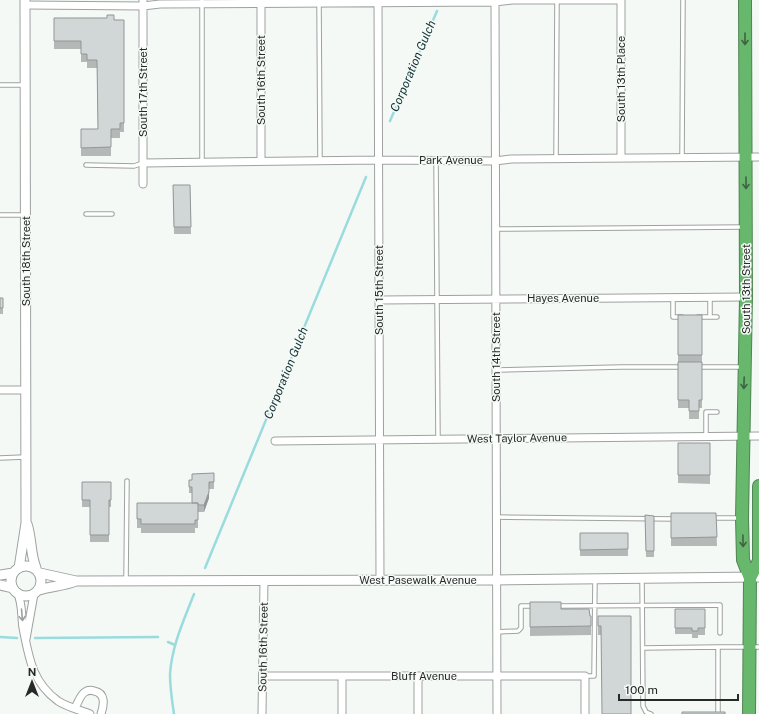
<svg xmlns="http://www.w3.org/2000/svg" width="759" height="714" viewBox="0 0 759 714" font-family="'Public Sans',sans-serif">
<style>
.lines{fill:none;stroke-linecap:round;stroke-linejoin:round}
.stream{stroke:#9adbde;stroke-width:2.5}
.lane-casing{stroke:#9da2a0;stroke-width:5.5}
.street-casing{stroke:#9da2a0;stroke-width:9}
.secondary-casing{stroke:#9da2a0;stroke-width:11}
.highway-casing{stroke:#518554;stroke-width:14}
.lane{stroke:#fff;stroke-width:3.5}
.street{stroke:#fff;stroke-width:7}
.secondary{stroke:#fff;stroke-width:9}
.highway{stroke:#67b76c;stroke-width:12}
.wall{fill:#b4b9b8}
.shaded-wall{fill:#929696}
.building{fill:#d1d7d6;stroke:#929696}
.oneway{stroke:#416243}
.oneway2{stroke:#9e9f9e}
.labels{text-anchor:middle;stroke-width:3;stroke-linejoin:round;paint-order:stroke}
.street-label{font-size:11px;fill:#272928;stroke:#f4f9f6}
.water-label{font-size:12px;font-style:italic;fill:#103133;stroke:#f4f9f6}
</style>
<rect width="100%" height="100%" fill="#f4f9f6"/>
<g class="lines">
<path class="stream" d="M390,121L437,11
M205,568L366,177
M0,637L17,638
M35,638L158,637
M168,642L175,645
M174,714C172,701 170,687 170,674C172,645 184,620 194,594"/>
<g class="lane-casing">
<path id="lane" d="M202,0V162
M319,3L320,160
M0,85H25
M682,158L683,0
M556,159L557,1
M436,160L438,439
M86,165L134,166L143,163
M86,214H112
M0,215H25
M495,229L744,227
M673,298V317H682
M710,298V317
M698,317H717
M698,367H742
M496,370L621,367H682
M706,436V412H717
M0,458L25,457
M496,517L675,519
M713,518H739
M642,579L643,706L646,712L651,714
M126,580L127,481
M557,606L720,605V633
M496,632L518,631L521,628V606H534
M643,648L718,647
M585,676H594L595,580
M718,714V647H759"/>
</g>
<g class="street-casing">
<path id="street" d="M143,0V184
M378,0L380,580
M495,0L497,714
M621,0V157
M261,1V161
M25,5L143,6L160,4L495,2L513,0H616
M143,163L378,160L495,161L511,159L759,157
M380,300L746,297
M0,390H26
M275,441L759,436
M17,592C23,604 21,616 23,628C29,658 32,682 58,701C67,707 80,710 90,714
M26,639L34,594
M263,676H585V714
M342,677V714
M75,708C78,703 80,695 85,692C88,690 91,690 94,691C106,693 104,705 101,714
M262,714L264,580
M418,714V676"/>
</g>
<g class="secondary-casing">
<path id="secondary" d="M27,524C32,539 30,553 36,568
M11 581a15 15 0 1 1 30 0a15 15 0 1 1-30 0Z
M19,568L26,523L25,0
M40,573L76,581L496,580L759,577
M0,575L13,573
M0,585L13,588
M39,590C51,586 64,586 76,581"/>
</g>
<g class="highway-casing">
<path id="highway" d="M745,0L746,297L742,518L743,560L750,578L749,714
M750,578L759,561V486"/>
</g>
<use href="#lane" class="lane"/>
<use href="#street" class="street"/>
<use href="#secondary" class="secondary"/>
<use href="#highway" class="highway"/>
</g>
<path class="wall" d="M54,18L124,20V132H120V138H111V156H81V129H98L97,68H87V62H81V49H54Z
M173,185H190L191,234H174Z
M0,298H3V314H0Z
M678,315H702V408H699V419H689V408H678Z
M678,443H710V484L678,483Z
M214,473V489H209V498L204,512H198V528H195V533H141V528H137V503H192V493H189V480H192Z
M82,482H111V507H109V542H90V507H82Z
M671,513H716L717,546H671Z
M645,515L654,516V557H646Z
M580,533H628V556H580Z
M530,602L591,616V635L530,636Z
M675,609H705V635H698V638H692V634H675Z
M598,616H631L601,635H598Z"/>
<path class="shaded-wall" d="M209,492V498L204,512V505Z"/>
<path class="building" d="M107,15H114V20H124V123H120V129H111V147L81,148V129H98L97,60H87V54H81V41H54V18H107Z
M173,185H190L191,227H174Z
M0,298H3V308H0Z
M678,315H702V355H678Z
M678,362H702V400H699V411H689V400H678Z
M678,443H710V475H678Z
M214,473V482H209V492L204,505H198V503H192V487H189V480H192V474Z
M82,482H111V500H109V535H90V500H82Z
M137,503H198V520H195V524H141V519H137Z
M671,513H716L717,537L671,538Z
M645,515L654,516V551H646Z
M580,533H628V549L580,550Z
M530,602H561V609H589L590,616H591V626L530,627Z
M675,609H705V628H698V631H692V628H675Z
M598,616H631V714H602L601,626H598Z
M682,712H725V714H682Z"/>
<defs><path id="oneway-shaft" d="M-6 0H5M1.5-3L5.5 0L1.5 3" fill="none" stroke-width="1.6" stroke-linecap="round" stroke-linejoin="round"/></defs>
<g class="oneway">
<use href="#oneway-shaft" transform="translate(745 39) rotate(90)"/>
<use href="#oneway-shaft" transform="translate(746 183) rotate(90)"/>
<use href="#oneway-shaft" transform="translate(744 383) rotate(92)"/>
<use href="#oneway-shaft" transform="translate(743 541) rotate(89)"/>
</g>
<use class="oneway2" href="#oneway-shaft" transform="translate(22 615) rotate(85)"/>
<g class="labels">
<g class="street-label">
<text transform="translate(621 79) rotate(-90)" y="4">South 13th Place</text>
<text transform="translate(261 80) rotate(-90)" y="4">South 16th Street</text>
<text transform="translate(143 92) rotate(-90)" y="4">South 17th Street</text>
<text x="451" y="164">Park Avenue</text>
<text transform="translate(26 261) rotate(-90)" y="4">South 18th Street</text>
<text transform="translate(746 289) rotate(-90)" y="4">South 13th Street</text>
<text transform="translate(379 290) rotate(-90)" y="4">South 15th Street</text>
<text x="563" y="302">Hayes Avenue</text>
<text transform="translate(496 357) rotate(-90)" y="4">South 14th Street</text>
<text transform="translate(517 438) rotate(-1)" y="4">West Taylor Avenue</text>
<text x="418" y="584">West Pasewalk Avenue</text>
<text transform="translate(263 647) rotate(-89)" y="4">South 16th Street</text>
<text x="424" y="680">Bluff Avenue</text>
</g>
<g class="water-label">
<text transform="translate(413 66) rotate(-67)" y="4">Corporation Gulch</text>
<text transform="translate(286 373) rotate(-68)" y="4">Corporation Gulch</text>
</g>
</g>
<g transform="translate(32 682)" stroke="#f4f9f6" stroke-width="3" paint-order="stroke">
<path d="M0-3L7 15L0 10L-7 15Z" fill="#272928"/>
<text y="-6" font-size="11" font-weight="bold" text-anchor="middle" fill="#272928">N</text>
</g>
<path d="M619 694v6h119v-6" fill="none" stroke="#272928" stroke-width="2"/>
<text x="625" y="694" font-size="12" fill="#272928" stroke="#f4f9f6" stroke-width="3" paint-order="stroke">100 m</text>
</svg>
